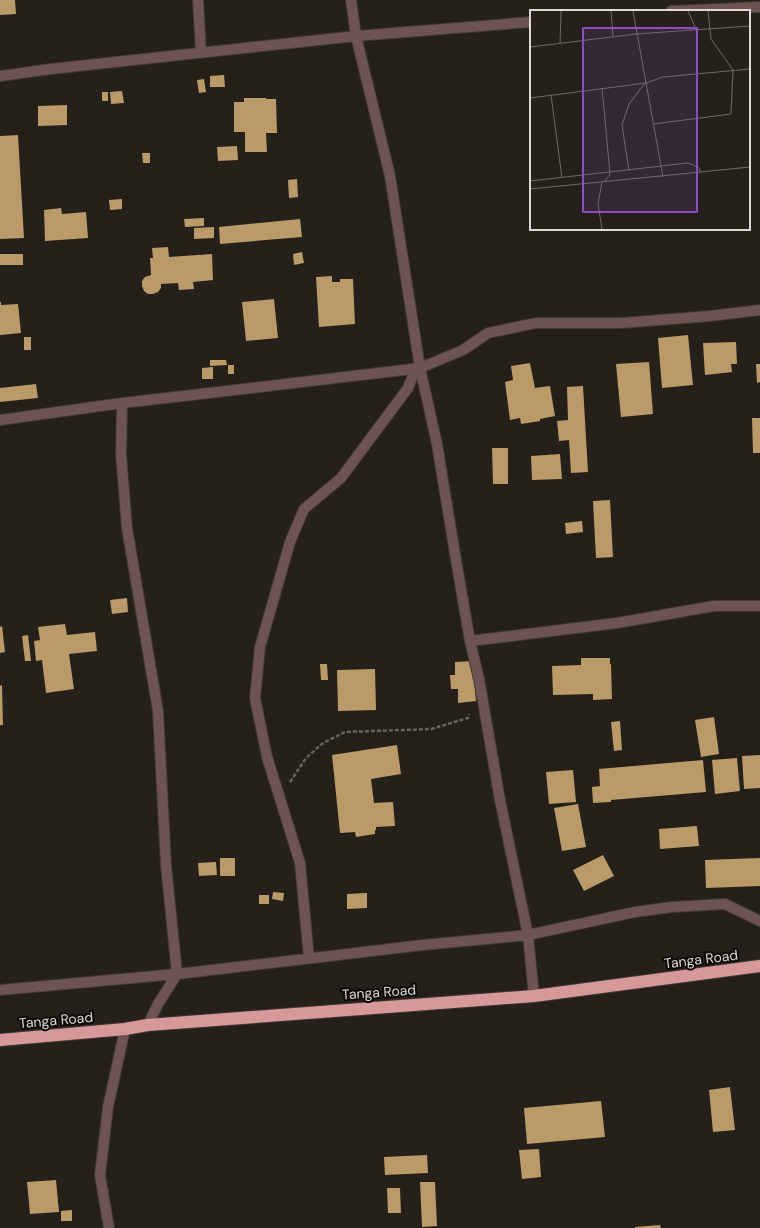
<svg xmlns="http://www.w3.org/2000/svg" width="760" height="1228" viewBox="0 0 760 1228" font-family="'DM Sans',sans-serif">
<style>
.building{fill:#b99a68}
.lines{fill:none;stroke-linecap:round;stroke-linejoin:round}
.minor-casing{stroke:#3f3a34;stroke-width:12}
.highway-casing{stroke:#3f3a34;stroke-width:14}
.path{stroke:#68635d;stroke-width:2.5;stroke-dasharray:4 2;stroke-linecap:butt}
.minor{stroke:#6d5354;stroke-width:10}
.highway{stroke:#d7989a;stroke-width:12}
.labels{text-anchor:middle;stroke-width:4;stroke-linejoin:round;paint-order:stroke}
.street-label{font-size:14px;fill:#dcd8d4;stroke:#0d0b08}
.inset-road{fill:none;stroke:#6f6a64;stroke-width:1}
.view{fill:#8e4ec3;fill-opacity:0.15;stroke:#8e4ec3;stroke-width:2}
.inset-edge{fill:none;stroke:#dcd8d4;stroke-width:2}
</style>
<rect width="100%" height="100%" fill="#26201a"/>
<path class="building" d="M0,0H15L16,14L0,15Z
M224,75L225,87H210V76Z
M204,79L206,92L199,93L197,80Z
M122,91L124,103L111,104L110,92Z
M102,92H108V101H102Z
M244,98H266V99H276L277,133H266L267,152H245V132H234V102H244Z
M67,105V125L38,126V106Z
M18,135L24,238L0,239V136Z
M237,146L238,160L218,161L217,147Z
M142,153H150V163H143Z
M297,179L298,197L289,198L288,180Z
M122,199V209L110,210L109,200Z
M61,208L62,214L86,212L88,238L45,241L44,210Z
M204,218V226L185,227L184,219Z
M300,219L302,237L220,244L219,227Z
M214,227V238L194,239V228Z
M168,247L169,257L212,254L213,280L193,282L194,289L179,290L178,283L161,284V288L158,292L153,294H148L144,291L142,286V281L145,277L151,275L150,258H153L152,248Z
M302,252L304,263L294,265L293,254Z
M0,254H23V265H0Z
M332,276V282H340V279H353L355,324L319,327L316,277Z
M274,299L278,338L246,341L242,302Z
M0,302H1V305L18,304L21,333L0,335Z
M688,335L693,385L662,388L658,338Z
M24,337H31V350H24Z
M736,342L737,364H731L732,372L705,375L703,343Z
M210,360H226L227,365L210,366Z
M649,362L653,414L621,417L616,364Z
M530,363L535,388L550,386L555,416L540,419V421L521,424L520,418L510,420L505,382L513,380L511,366Z
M756,364H760V382L757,383Z
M228,365H234V374H228Z
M213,367V379H202V368Z
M36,384L38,398L0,402V388Z
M583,386L588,472L571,473L569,440L559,441L557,421L568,420L567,387Z
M752,418H760V453H753Z
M492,448H508V484H493Z
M560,454L562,479L532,480L531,456Z
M610,500L613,557L596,558L593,501Z
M582,521L583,532L566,534L565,523Z
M127,598L128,612L112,614L110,600Z
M65,624L67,635L95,632L97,651L69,654L74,689L46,693L42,660L36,661L34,641L40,640L38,627Z
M2,626L5,652L0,653V627Z
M28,635L31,661H25L22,636Z
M581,658H610V664H611L612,699L593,700V694L553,695L552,666L581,665Z
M471,661L472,674H476L477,688H475L476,701L458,703V689H451L450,675H455V662Z
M320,664H327L328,680H321Z
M375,669L376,710L338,711L337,670Z
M2,685L3,725H0V686Z
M714,717L719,754L701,757L695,720Z
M620,721L622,750L614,751L611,722Z
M397,745L401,774L371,779L374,803L393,802L395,826L376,827V830H375V834L356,837L355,832L340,833L332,755Z
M760,755V788L744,789L742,756Z
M737,758L740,791L715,794L712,760Z
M703,760L706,792L611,800V802L593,803L592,787L600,786L599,769Z
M573,770L576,802L549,804L546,772Z
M578,804L586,847L562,851L554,808Z
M697,826L699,846L660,849L659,829Z
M603,855L614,876L584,891L573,870Z
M220,858H235V876H220Z
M760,858V886L706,888L705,860Z
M216,862L217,875L199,876L198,863Z
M273,892L284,893L283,901L272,899Z
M367,893V908L347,909V894Z
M259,895H269V904H259Z
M730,1087L735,1130L713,1132L709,1090Z
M601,1101L605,1137L527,1144L524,1108Z
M539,1149L541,1177L522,1179L519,1150Z
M427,1155L428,1173L385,1175L384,1157Z
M56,1180L59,1212L30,1214L27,1182Z
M420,1182H435L437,1226L422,1227Z
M387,1188H400L401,1213H388Z
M72,1210V1221H61V1211Z
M660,1225L661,1228H635V1227Z"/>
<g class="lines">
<g class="minor-casing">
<path id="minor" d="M198,0L201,52
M351,0L356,36L390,176L420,368L437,444L455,554L470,641L479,679L500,800L528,935L534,996
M671,11L760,7
M0,76L51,69L356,36L531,22
M122,403L121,454L127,528L158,711L166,865L177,974L158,1004L148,1025
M0,420L122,403L218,392L420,368L463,350L488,333L536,323H621L710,316L760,310
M470,641L617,623L714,606H760
M309,958L300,863L267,757L255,698L260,647L290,542L304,509L341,478L408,388L416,368
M0,990L177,974L423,945L528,935L635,912L672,907L725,904L760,921
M109,1228L100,1175L108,1107L125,1029"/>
</g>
<g class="highway-casing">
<path id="highway" d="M0,1040L125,1029L148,1025L534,996L760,966"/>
</g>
<path class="path" d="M290,782L306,758L323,743L345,732L431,729L468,718L469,714"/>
<use href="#minor" class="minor"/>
<use href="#highway" class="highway"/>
</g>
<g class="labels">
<g class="street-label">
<text transform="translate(701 959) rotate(-7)" y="5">Tanga Road</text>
<text transform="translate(379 992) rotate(-4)" y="5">Tanga Road</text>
<text transform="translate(56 1020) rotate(-5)" y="5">Tanga Road</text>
</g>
</g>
<g transform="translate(530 10)">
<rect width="220" height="220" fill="#26201a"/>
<path class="inset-road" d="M81,1L83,26M103,1L133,167M158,1L166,19M30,33L31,1M0,37L106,24L220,16M72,78L80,164L75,171M21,85L32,168M0,88L116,73L133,67L220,59M123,114L201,104L203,60L181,29L178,1M99,161L92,115L99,94L115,73M0,171L158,153L168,157L171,162M72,172L68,194L72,219M0,179L220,157"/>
<path class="view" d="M53,18H167V202H53Z"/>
<rect width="220" height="220" class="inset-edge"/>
</g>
</svg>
